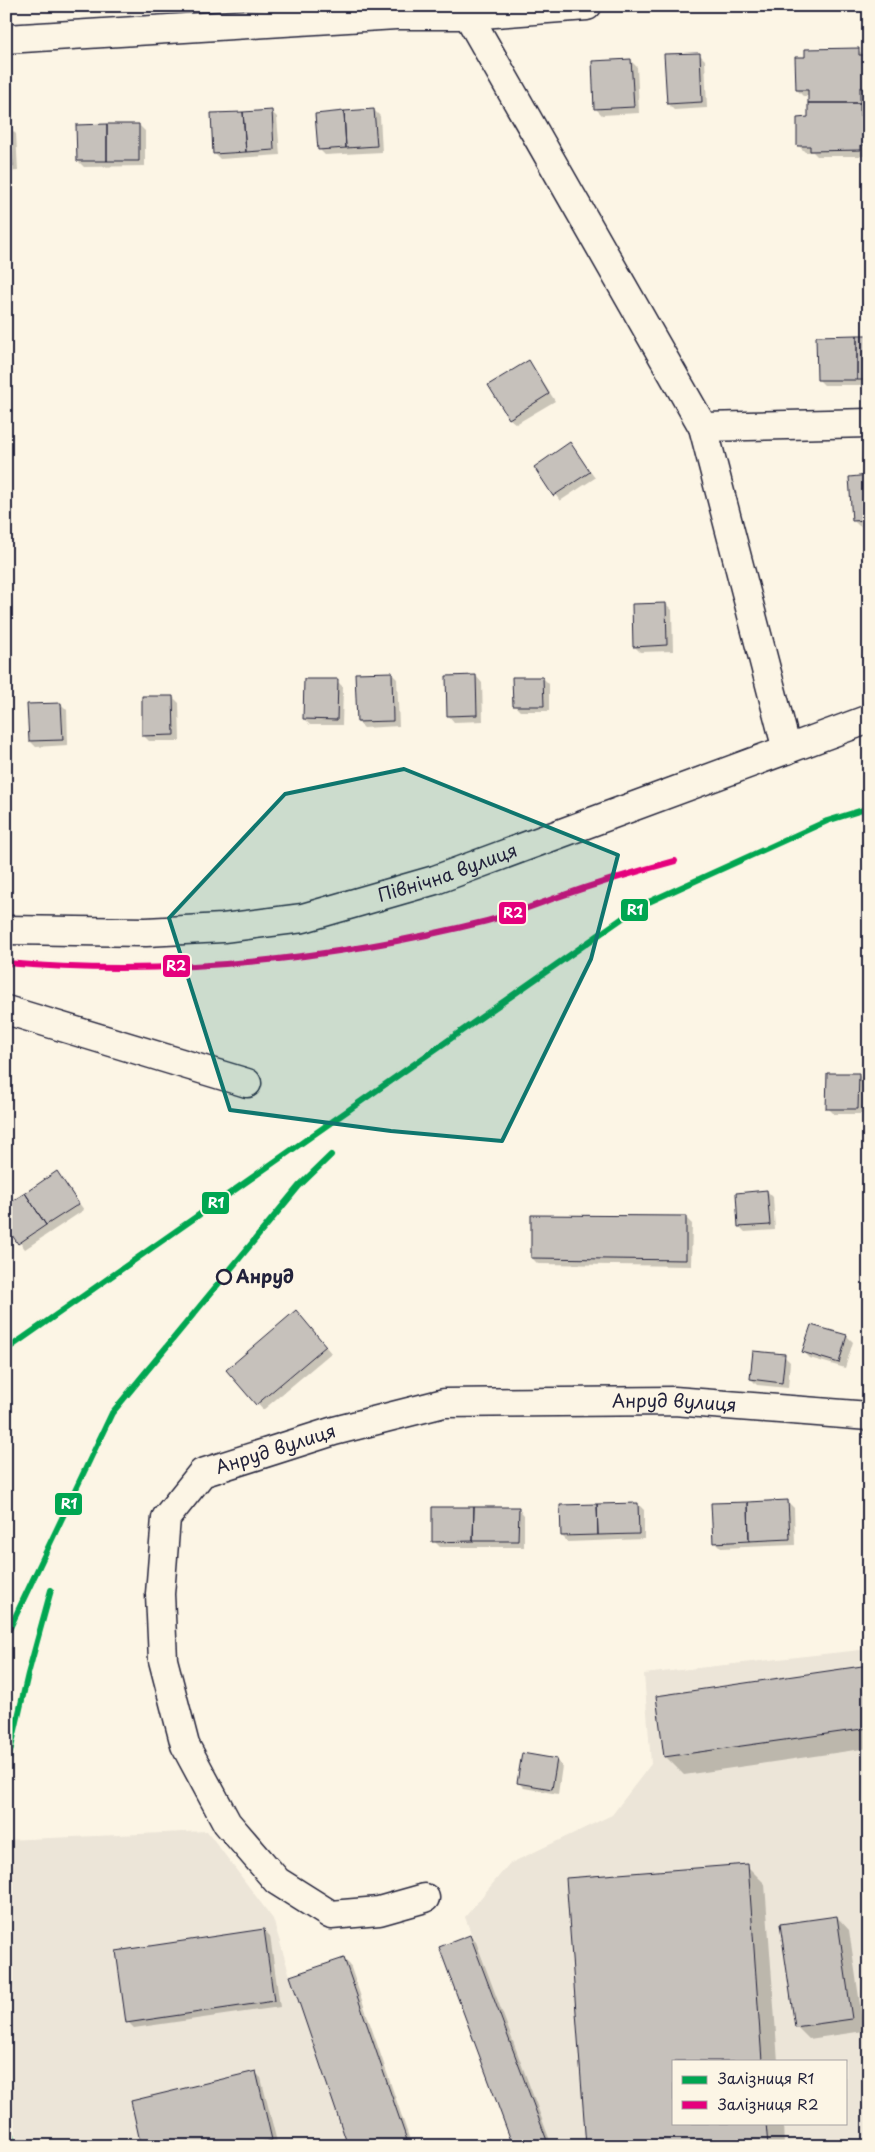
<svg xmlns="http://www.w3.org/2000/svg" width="875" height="2152" viewBox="0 0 875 2152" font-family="'Playpen Sans',sans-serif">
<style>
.built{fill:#ece5d8;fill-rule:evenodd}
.shadow{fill:#0003}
.building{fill:#c6c1bb;stroke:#22223b}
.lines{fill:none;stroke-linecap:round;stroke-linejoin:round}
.minor-casing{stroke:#22223b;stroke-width:31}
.minor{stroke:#fcf5e5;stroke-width:28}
.rail-1-casing{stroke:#fcf5e5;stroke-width:10}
.rail-2-casing{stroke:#fcf5e5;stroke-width:10}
.rail-1{stroke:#00a651;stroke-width:6}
.rail-2{stroke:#e5007d;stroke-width:6}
.marked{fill:#0f766e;fill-opacity:0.2;stroke:#0f766e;stroke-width:4;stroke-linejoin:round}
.stop-dot{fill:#fcf5e5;stroke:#22223b;stroke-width:2.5}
.labels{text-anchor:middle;stroke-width:4.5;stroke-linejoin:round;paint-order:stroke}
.street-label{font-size:18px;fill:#22223b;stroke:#fcf5e5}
.stop-label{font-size:18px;font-weight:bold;fill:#22223b;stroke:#fcf5e5;text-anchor:start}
.line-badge{stroke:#fcf5e5;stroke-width:2}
.badge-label{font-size:14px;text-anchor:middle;font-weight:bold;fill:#fff}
</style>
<rect width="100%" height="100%" fill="#fcf5e5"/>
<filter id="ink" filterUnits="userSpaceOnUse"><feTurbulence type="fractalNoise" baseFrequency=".02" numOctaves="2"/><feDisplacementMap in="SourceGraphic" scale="10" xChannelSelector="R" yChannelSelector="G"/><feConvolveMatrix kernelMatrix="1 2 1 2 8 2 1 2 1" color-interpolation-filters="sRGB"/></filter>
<g filter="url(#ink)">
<path class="built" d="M869,1649V2146H549L465,1917L509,1864L612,1815L651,1764L644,1674ZM674,2061H846V2123H674Z
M207,1831L273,1919L290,1976L348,2146H6V1840Z"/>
<path class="shadow" d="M858,50L865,56H869V94H865L866,117H869V151H867V156H817L813,152H805L799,146L810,119L809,96H803L797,90Z
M699,54L705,60L707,108L674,110L668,104Z
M631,61L637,67L639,113L602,115L596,109Z
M374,110L380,116L382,152L325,155L319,149Z
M271,111L277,117L280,155L220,159L214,153Z
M139,125L145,131V166L84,167L78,161Z
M6,128H10L16,134L18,171L6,172Z
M869,336V385H824L818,379Z
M528,362L534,368L555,401L516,424L510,419Z
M570,444L595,478L560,501L536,468Z
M869,476V526H859L853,520Z
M666,604L672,610L673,651L640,652L634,646Z
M391,673L397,679L399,726L364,728L358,722Z
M476,676L482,683L483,721L454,722L448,715Z
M543,678L549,684V711H520L514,705Z
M337,681L343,687L342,725H310L304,719Z
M173,697L179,703L180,741H149L143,735Z
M61,704L67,710L68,745L36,747L30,741Z
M859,1075L865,1081L864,1114H834L828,1108Z
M57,1173L84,1210L25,1249L6,1224Z
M767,1191L773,1197L775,1230L745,1232L739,1226Z
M686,1218L692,1224L691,1266L538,1264L532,1258Z
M302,1318L331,1353L263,1410L228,1370Z
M811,1326L847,1336L853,1342L845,1368L810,1358L804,1352Z
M784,1356L790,1362L788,1388L757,1385L751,1379Z
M788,1502L794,1508L795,1545L721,1548L715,1542Z
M638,1504L644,1510V1539L568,1542L562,1536Z
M518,1508L524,1515V1547H440L434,1541Z
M869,1666V1748L684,1775L666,1757L657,1697Z
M556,1760L562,1766L558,1794L524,1788L518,1782Z
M747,1866L765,1884L778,2061H674V2123H783L784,2146H587Z
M837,1917L849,1930L864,2031L809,2039L797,2027Z
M264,1930L270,1936L280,2007L134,2028L128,2022Z
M470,1936L476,1942L552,2146H514Z
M344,1959L350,1965L412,2146H350Z
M255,2072L261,2078L278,2146H142Z"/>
<path class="building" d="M859,48V55H869V88H860V103H808V90H796L795,57H805V49Z
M700,53L702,102L667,104L664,54Z
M631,59L634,107L594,109L592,61Z
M808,103H860V116H869V145H861V150L810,151V146H797V118L808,117Z
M374,109L377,146L346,148L344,111Z
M272,110L274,150L246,152L243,112Z
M344,111L346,148L318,150L315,114Z
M243,112L246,152L213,154L211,113Z
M107,124H139V161H107Z
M107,124V161H77L76,125Z
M10,126L13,166H6V127Z
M857,335V380H817L816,336Z
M857,335H869V380H857Z
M529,360L549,394L509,419L488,385Z
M570,442L590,472L553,496L534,467Z
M869,475V520L852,521L849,477Z
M666,603L667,645L633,647L632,604Z
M392,672L393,721L357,722L355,673Z
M476,675L477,715L447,716L446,676Z
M512,677H543L544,706H513Z
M304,679H338L337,720L303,719Z
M142,696H173L174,735L142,736Z
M61,703L63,740L29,741L27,704Z
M827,1073H859L858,1109H826Z
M57,1171L79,1204L46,1225L25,1193Z
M767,1190L770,1225L738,1227L736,1193Z
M25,1193L46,1225L18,1244L6,1226V1205Z
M531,1215L686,1216V1260L531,1258Z
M296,1310L326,1346L256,1405L226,1370Z
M811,1325L847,1335L839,1363L802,1352Z
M753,1351L785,1354L782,1383L750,1379Z
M788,1500L790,1539L749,1541L748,1502Z
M748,1502L749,1541L713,1543L711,1503Z
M638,1503L639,1534L598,1535L597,1504Z
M597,1504L598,1535L561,1536L560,1505Z
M432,1507H474L473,1541L432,1542Z
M474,1507H519L518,1541H473Z
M869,1665V1728L664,1757L656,1696Z
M522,1753L557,1759L552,1789L517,1783Z
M748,1864L762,2061H674V2123H766L768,2146H586L566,1878Z
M837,1916L852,2019L795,2027L780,1924Z
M264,1929L274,2001L126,2023L116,1951Z
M470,1935L549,2146H513L439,1947Z
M344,1958L409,2146H348L290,1976Z
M256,2071L272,2140L249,2146H141L131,2101Z"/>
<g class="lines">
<g class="minor-casing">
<g id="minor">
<path d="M468,15L703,427L787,750"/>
<path d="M6,39L396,15H468L587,6"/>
<path d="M703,427L869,423"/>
<path id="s1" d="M6,930L146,932L223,928L303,918L435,880L869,719"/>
<path d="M6,1010L247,1083"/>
<path id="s2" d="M425,1898L379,1911L331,1915L277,1881L227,1823L185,1745L163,1660L160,1594L166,1518L202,1473L334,1431L444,1403L674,1401L869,1416"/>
</g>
</g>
<use href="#minor" class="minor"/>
<g class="rail-1-casing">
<path id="rail-1" d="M6,1350L640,906L827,821L869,808
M6,1636L112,1413L299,1186L331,1155
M6,1769L28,1674L51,1590
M6,2102L13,2146"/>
</g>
<g class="rail-2-casing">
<path id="rail-2" d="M6,963C167,977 331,960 487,921C510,915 533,906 555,898C595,884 634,872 675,861"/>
</g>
<use href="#rail-1" class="rail-1"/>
<use href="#rail-2" class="rail-2"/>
</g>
</g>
<path class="marked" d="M404,769L618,855L591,959L502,1141L391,1131L230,1110L169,918L285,794Z"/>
<circle class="stop-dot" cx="224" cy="1277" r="7"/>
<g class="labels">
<g class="street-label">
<text dy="6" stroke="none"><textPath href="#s1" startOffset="449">Північна вулиця</textPath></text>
<text dy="6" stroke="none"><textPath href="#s2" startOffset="1095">Анруд вулиця</textPath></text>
<text dy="6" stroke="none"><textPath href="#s2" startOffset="690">Анруд вулиця</textPath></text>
</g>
<g class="stop-label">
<text x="236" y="1283">Анруд</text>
</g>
</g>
<g class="line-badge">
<rect x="620" y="898" width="29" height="24" rx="5" fill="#00a651"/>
<rect x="498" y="901" width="29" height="24" rx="5" fill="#e5007d"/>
<rect x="162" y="954" width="29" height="24" rx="5" fill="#e5007d"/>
<rect x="201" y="1191" width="29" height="24" rx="5" fill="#00a651"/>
<rect x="54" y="1492" width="29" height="24" rx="5" fill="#00a651"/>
</g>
<g class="badge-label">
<text x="635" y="915">R1</text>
<text x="513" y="918">R2</text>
<text x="176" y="971">R2</text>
<text x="216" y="1208">R1</text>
<text x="69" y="1509">R1</text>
</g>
<rect width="875" height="2152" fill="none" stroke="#fcf5e5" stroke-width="25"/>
<rect x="12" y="12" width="850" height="2127" fill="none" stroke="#22223b" stroke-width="2" filter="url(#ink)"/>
<rect x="672" y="2060" width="175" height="65" fill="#fcf5e5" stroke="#a5a1a1"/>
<rect x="682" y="2076" width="25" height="8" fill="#00a651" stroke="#a5a1a1"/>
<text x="718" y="2084" font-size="15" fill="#22223b">Залізниця R1</text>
<rect x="682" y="2101" width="25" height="8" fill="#e5007d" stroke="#a5a1a1"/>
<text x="718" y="2110" font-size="15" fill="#22223b">Залізниця R2</text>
</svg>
